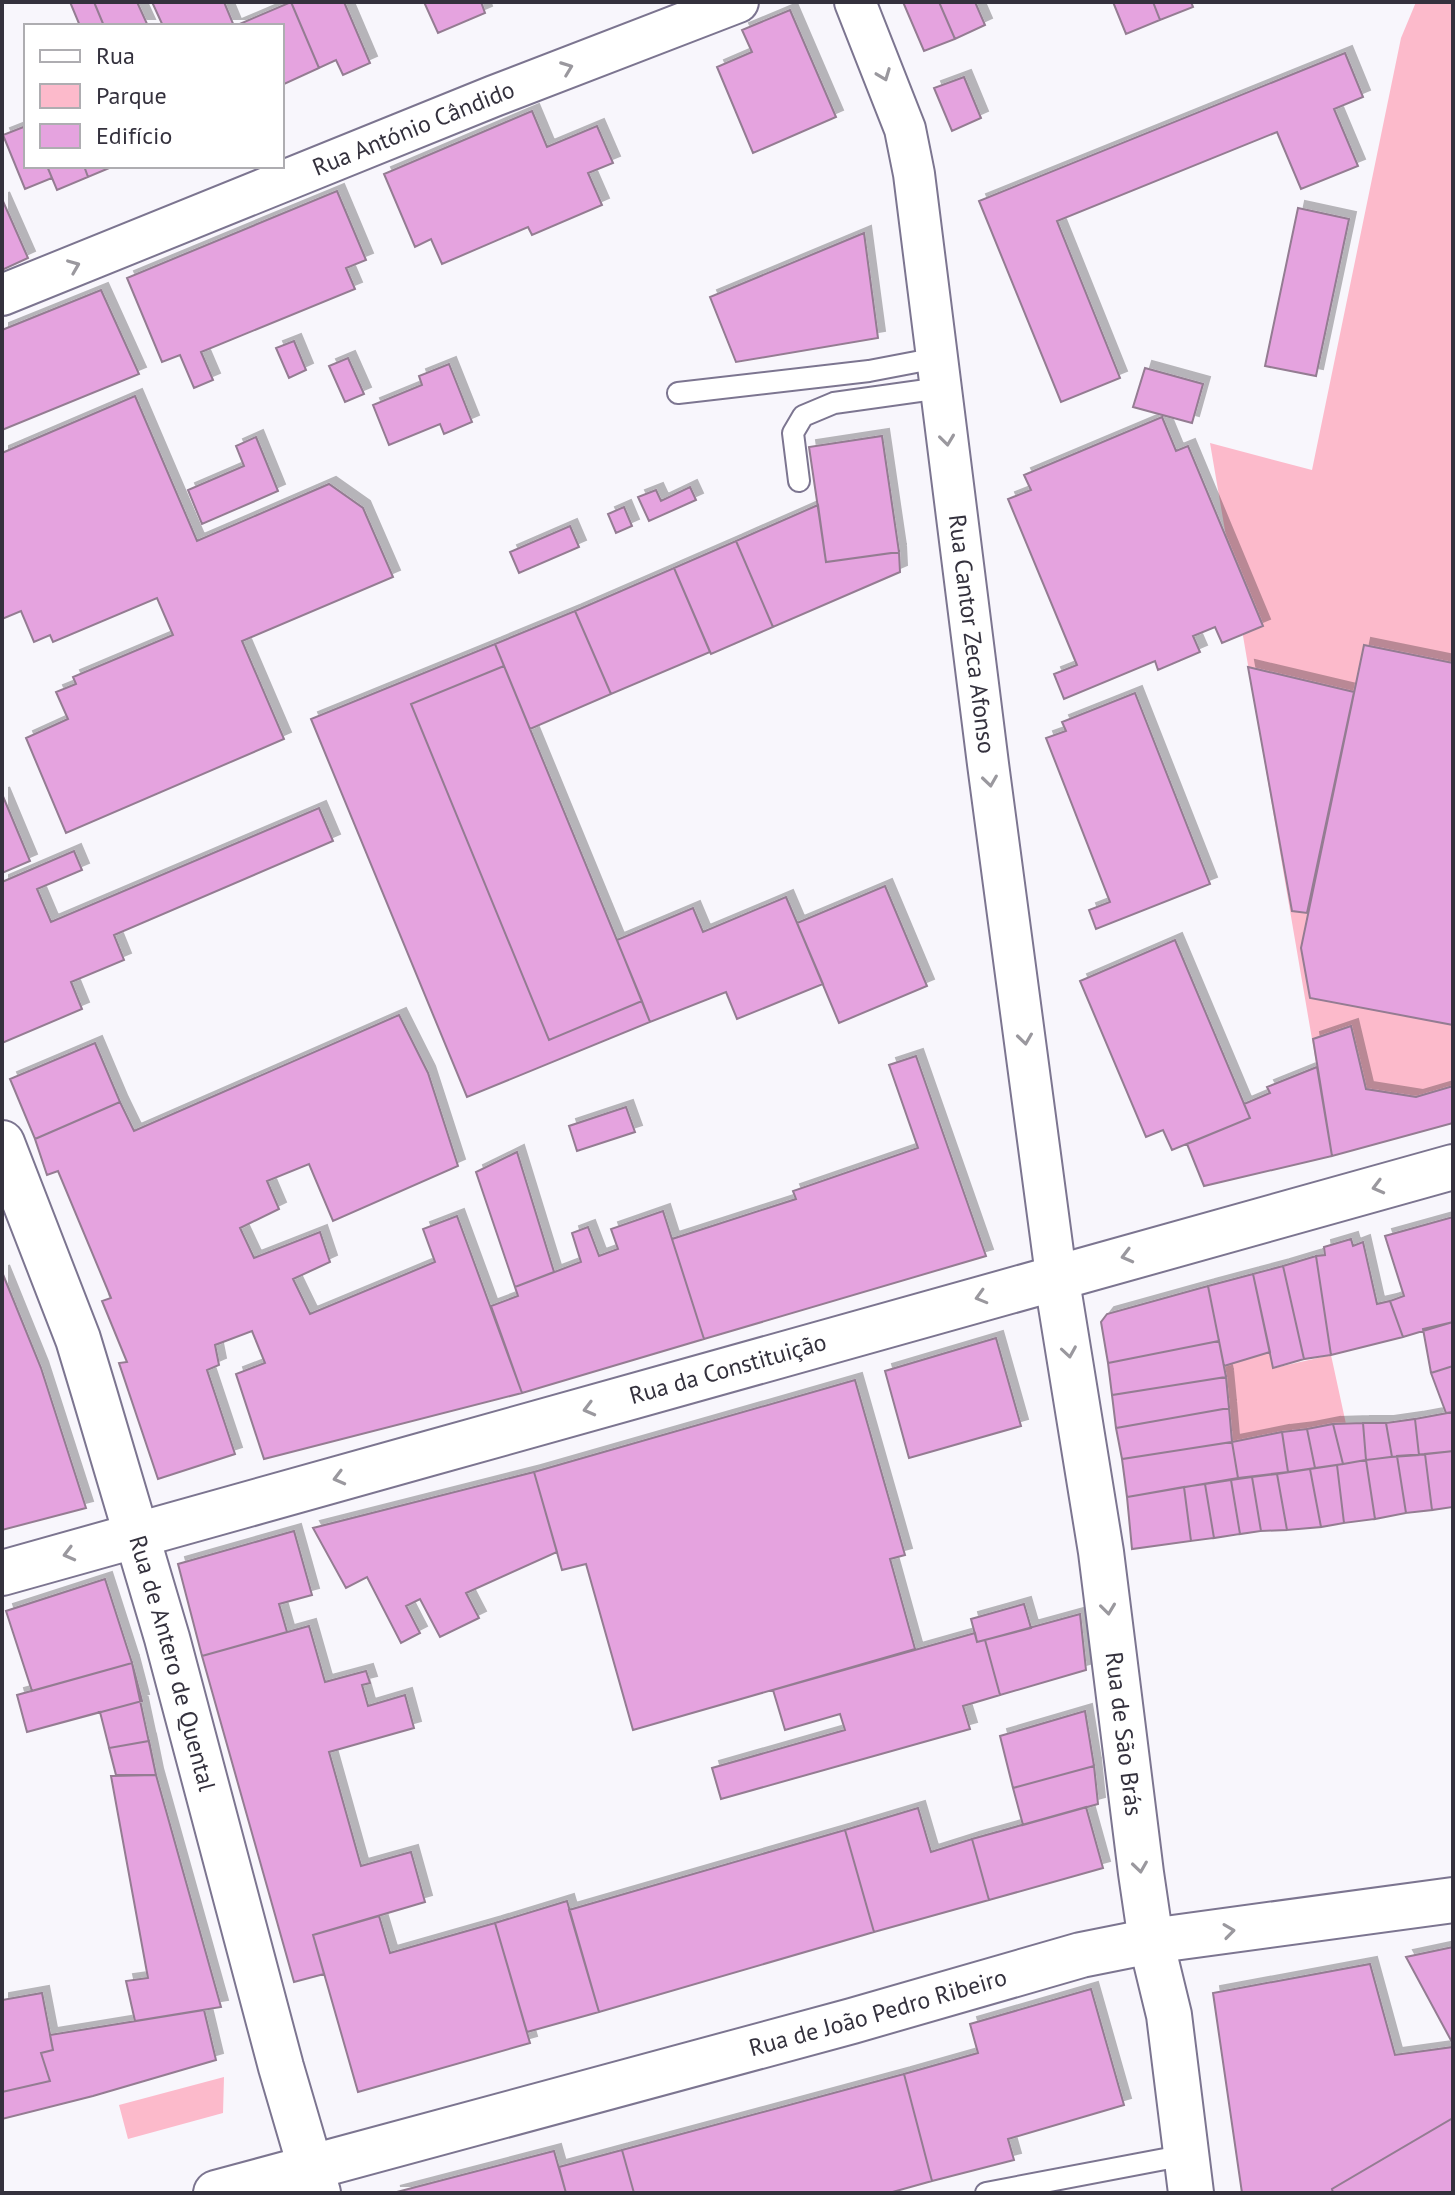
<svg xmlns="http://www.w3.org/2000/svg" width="1455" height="2195" viewBox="0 0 1455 2195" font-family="'PT Sans',sans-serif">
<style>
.green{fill:#fcbacb}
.building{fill:#e5a3df;stroke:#947c92;stroke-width:2;filter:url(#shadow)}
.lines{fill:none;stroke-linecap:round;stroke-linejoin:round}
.lane-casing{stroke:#7c7590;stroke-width:24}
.street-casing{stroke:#7c7590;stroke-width:44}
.secondary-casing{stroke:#7c7590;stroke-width:48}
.lane{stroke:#fff;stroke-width:20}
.street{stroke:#fff;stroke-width:40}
.secondary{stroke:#fff;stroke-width:44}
.oneway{stroke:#9a989e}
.labels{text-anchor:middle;stroke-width:6;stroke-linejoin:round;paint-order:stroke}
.street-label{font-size:24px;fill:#34313d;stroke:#fff}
</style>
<defs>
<filter id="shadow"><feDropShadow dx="7" dy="-7" stdDeviation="0" flood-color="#0004"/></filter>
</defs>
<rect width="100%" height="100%" fill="#f8f6fc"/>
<path class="green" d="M1416,2H1453V1123L1332,1156L1210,443L1312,470L1401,38Z
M1270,1352L1274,1368L1331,1355L1346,1424L1232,1442L1224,1366Z
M224,2077L223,2113L128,2139L119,2105Z"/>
<path class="building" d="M70,2H94L104,26H80Z
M94,2H137L148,26H104Z
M152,2H224L234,26H163Z
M291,2H344L370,63L343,75L336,60L319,68Z
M291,2L319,68L282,85V26H235Z
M424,2H481L485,13L438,33Z
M903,2H939L955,39L924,51Z
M939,2H975L985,25L955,39Z
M1113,2H1153L1160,20L1126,34Z
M1153,2H1191L1193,7L1160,20Z
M790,10L836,117L753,153L717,67L752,52L742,30Z
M1345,53L1363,97L1334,109L1358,166L1301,189L1277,132L1057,221L1120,378L1061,402L979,201Z
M964,77L981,118L952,131L934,88Z
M532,111L547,147L597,126L613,163L588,173L602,205L532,235L528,227L442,264L431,239L415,247L384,174Z
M26,126V166H47L52,178L25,189L3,135Z
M47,166H84L88,177L57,190Z
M84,166H114L88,177Z
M337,191L366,260L346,268L355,289L201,352L213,380L194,388L180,355L162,362L127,278Z
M2,199L28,258L2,270Z
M1298,208L1349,219L1316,376L1265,366Z
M864,233L878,338L736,362L710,297Z
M101,290L139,374L2,430V330Z
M294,341L306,370L289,378L276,348Z
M348,358L364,394L345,402L329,366Z
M449,364L472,422L444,434L440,424L389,445L373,405L422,385L419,376Z
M1145,368L1203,384L1192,423L1133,407Z
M135,396L197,541L329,484L363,508L393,577L242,641L284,739L66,833L26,738L68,719L56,692L76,684L73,677L173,635L157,598L53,642L50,635L34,642L21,611L2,619V453Z
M1162,417L1176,451L1188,446L1263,626L1222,643L1215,627L1193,636L1200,652L1158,670L1155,661L1064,699L1054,674L1077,665L1008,499L1031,490L1024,475Z
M882,436L899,552L826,562L809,447Z
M256,437L278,491L202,524L188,490L244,466L236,446Z
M690,487L696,500L649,521L638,497L656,490L661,501Z
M818,505L826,562L899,552L900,572L773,627L736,541Z
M624,507L632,526L616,533L608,514Z
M570,526L579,547L519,573L510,552Z
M736,541L773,627L711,654L674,568Z
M674,568L710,652L611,694L575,611Z
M575,611L611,694L530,729L495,644Z
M495,644L504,666L411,704L549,1040L642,1001L650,1022L467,1097L311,719Z
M1364,645L1453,663V1025L1310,998L1301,948Z
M504,666L642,1001L549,1040L411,704Z
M1248,667L1354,692L1307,913L1292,911Z
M1135,693L1210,884L1096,929L1089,910L1110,902L1046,738L1066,731L1062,722Z
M2,794L30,861L2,873Z
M319,808L333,841L114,935L124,960L71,982L82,1009L2,1043V882L74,851L82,870L37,889L51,922Z
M885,886L927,986L839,1023L797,923Z
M786,897L823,984L737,1019L726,992L650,1022L617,940L693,908L703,932Z
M1175,940L1250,1118L1172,1150L1163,1130L1146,1137L1080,981Z
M399,1015L428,1073L458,1166L333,1221L309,1164L267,1181L279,1209L240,1228L254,1258L320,1232L330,1262L293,1279L310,1314L435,1262L423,1229L457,1216L522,1393L264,1459L236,1374L265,1363L252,1331L215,1345L219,1365L207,1370L235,1454L158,1479L119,1363L127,1362L102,1301L111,1298L58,1171L47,1175L35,1139L120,1102L134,1131Z
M1351,1026L1366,1089L1416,1097L1453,1086V1123L1332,1156L1313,1039Z
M95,1043L120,1102L35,1139L10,1079Z
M916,1056L986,1256L704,1339L672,1239L796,1199L793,1191L918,1148L889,1065Z
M1317,1067L1332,1156L1204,1186L1187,1144L1250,1118L1244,1104L1270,1093L1267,1087Z
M626,1107L635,1132L577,1151L569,1126Z
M517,1152L554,1272L515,1287L476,1172Z
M663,1211L704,1339L522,1393L491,1306L518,1296L515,1287L581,1262L572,1233L588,1227L599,1256L618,1249L611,1229Z
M1453,1217V1322L1403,1337L1390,1301L1404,1296L1385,1236Z
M1351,1239L1353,1246L1363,1242L1377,1304L1390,1301L1403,1337L1331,1355L1316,1256L1325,1255L1324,1247Z
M1316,1256L1331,1355L1304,1359L1283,1266Z
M1283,1266L1304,1359L1273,1368L1253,1274Z
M2,1272L41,1368L86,1508L2,1530Z
M1253,1274L1270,1352L1224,1366L1208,1286Z
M1208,1286L1219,1341L1108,1363L1101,1322L1107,1314Z
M1453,1322V1366L1431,1373L1423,1329Z
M996,1338L1021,1426L909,1458L885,1371Z
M1219,1341L1226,1377L1112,1395L1108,1363Z
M1453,1366V1412L1446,1413L1431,1373Z
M1226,1377L1229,1408L1116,1428L1112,1395Z
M855,1380L905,1555L890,1559L915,1649L633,1730L586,1564L562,1570L534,1472Z
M1229,1408L1232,1442L1122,1459L1116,1428Z
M1453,1412V1451L1419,1455L1415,1419Z
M1415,1419L1419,1455L1392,1457L1386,1423Z
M1363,1423L1366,1460L1343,1464L1333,1424Z
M1363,1423H1386L1392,1457L1366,1460Z
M1333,1424L1343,1464L1315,1468L1307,1429Z
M1307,1429L1315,1468L1288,1472L1282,1432Z
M1282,1432L1288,1472L1238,1478L1232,1442Z
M1232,1442L1238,1478L1127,1497L1122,1459Z
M1453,1451V1507L1432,1510L1425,1454Z
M1425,1454L1432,1510L1406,1513L1397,1456Z
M1397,1456L1406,1513L1375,1519L1366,1460Z
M1366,1460L1375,1519L1344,1523L1337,1465Z
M1337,1465L1344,1523L1321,1527L1310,1469Z
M1310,1469L1321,1527L1287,1530L1277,1474Z
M534,1472L557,1552L466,1593L479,1618L440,1637L420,1599L406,1606L420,1633L401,1643L367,1577L346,1588L313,1528Z
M1277,1474L1287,1530L1261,1531L1252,1477Z
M1252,1477L1261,1531L1240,1534L1231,1480Z
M1231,1480L1240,1534L1214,1538L1205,1484Z
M1205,1484L1214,1538L1191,1541L1184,1487Z
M1184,1487L1191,1541L1132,1549L1127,1497Z
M294,1531L312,1595L279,1604L287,1632L202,1656L178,1564Z
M105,1579L132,1663L32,1691L6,1611Z
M1024,1604L1031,1628L977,1642L971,1619Z
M1080,1614L1086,1670L1000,1695L985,1640Z
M309,1626L325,1682L366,1671L370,1683L362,1685L368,1706L405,1695L414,1728L329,1752L361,1866L411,1852L425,1902L313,1935L324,1974L294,1982L202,1656Z
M975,1633L977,1642L985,1640L1000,1695L963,1706L970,1729L721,1799L712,1768L845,1730L840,1714L785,1730L773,1690Z
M132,1663L156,1775H116L100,1712L27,1732L17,1695Z
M132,1663L142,1701L27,1732L17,1695Z
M1085,1711L1094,1766L1013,1788L1000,1736Z
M149,1741L156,1775H116L109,1748Z
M1094,1766L1098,1804L1023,1825L1013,1788Z
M156,1775L221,2007L135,2021L126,1981L148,1978L111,1776Z
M1086,1807L1103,1868L989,1900L972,1839Z
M918,1808L931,1852L972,1839L989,1900L874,1932L845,1830Z
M845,1830L874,1932L599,2012L569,1910Z
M567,1901L599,2012L527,2032L495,1923Z
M379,1916L390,1953L495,1923L530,2043L358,2092L313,1935Z
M1453,1947V2044L1406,1957Z
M1370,1964L1395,2055L1453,2047V2118L1332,2189L1333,2193H1242L1213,1993Z
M1091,1989L1124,2105L1008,2139L1014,2160L932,2181L904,2074L978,2053L970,2024Z
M42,1993L53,2050L41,2053L50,2081L2,2092V2000Z
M204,2010L216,2060L93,2096L2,2119V2092L50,2081L41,2053L53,2050L50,2035Z
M904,2074L932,2181L889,2193H634L622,2150Z
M1453,2118V2193H1333L1332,2189Z
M622,2150L634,2193H566L559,2167Z
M554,2151L566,2193H393Z"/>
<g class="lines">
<g class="lane-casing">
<path id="lane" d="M678,393L869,371L937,358
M799,481L793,433L803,416L834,403L941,388
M986,2193L1186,2155"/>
</g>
<g class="street-casing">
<g id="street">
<path id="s1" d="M855,2L905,129L914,174L988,764L1056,1275"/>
<path id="s2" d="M2,295L494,96L738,2"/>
</g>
</g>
<g class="secondary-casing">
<g id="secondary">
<path id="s3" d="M2,1143L78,1339L94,1392L167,1638L281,2067L318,2193"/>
<path id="s4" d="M1056,1275L1101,1552L1141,1873L1151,1941L1169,2015L1191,2193"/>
<path id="s5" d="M2,1573C486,1439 968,1299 1453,1167"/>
<path id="s6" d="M216,2193L852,2021L1081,1955L1151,1941L1453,1900"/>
</g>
</g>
<use href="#lane" class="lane"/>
<use href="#street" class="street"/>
<use href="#secondary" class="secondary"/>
</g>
<defs><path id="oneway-chevron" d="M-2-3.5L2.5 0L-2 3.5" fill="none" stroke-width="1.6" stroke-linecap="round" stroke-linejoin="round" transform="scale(2)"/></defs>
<g class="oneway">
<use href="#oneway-chevron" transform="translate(567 68) rotate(-21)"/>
<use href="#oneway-chevron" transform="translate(884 75) rotate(69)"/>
<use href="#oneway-chevron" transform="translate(74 266) rotate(-22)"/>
<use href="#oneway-chevron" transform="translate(947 440) rotate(83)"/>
<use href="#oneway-chevron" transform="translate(990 781) rotate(82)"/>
<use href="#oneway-chevron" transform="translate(1025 1039) rotate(82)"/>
<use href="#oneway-chevron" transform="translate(1378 1187) rotate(165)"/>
<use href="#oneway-chevron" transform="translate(1127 1256) rotate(165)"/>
<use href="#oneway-chevron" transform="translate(981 1297) rotate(164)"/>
<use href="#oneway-chevron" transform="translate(1069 1352) rotate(81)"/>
<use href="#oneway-chevron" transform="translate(589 1409) rotate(165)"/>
<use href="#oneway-chevron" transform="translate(339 1478) rotate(165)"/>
<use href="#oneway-chevron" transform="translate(69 1554) rotate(165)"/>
<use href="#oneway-chevron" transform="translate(1108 1609) rotate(83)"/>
<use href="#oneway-chevron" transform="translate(1140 1867) rotate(82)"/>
<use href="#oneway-chevron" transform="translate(1229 1931) rotate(-8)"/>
</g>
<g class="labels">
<g class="street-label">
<text dy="8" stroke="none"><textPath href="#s2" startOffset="444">Rua António Cândido</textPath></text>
<text dy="8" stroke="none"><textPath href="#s1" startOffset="646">Rua Cantor Zeca Afonso</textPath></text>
<text dy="8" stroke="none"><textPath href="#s5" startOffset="754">Rua da Constituição</textPath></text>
<text dy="8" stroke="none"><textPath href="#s3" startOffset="548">Rua de Antero de Quental</textPath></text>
<text dy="8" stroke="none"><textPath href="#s4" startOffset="464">Rua de São Brás</textPath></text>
<text dy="8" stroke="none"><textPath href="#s6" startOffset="686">Rua de João Pedro Ribeiro</textPath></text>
</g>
</g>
<rect width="1455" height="2195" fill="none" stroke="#34313d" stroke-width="8"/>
<rect x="24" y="24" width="260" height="144" fill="#ffffff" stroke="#aeadb1" stroke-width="2"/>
<rect x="40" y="50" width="40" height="12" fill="#ffffff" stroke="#aeadb1" stroke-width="2"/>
<text x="96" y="64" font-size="24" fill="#34313d">Rua</text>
<rect x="40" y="84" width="40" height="24" fill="#fcbacb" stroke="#aeadb1" stroke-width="2"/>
<text x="96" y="104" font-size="24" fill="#34313d">Parque</text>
<rect x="40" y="124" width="40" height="24" fill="#e5a3df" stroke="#aeadb1" stroke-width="2"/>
<text x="96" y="144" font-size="24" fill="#34313d">Edifício</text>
</svg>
